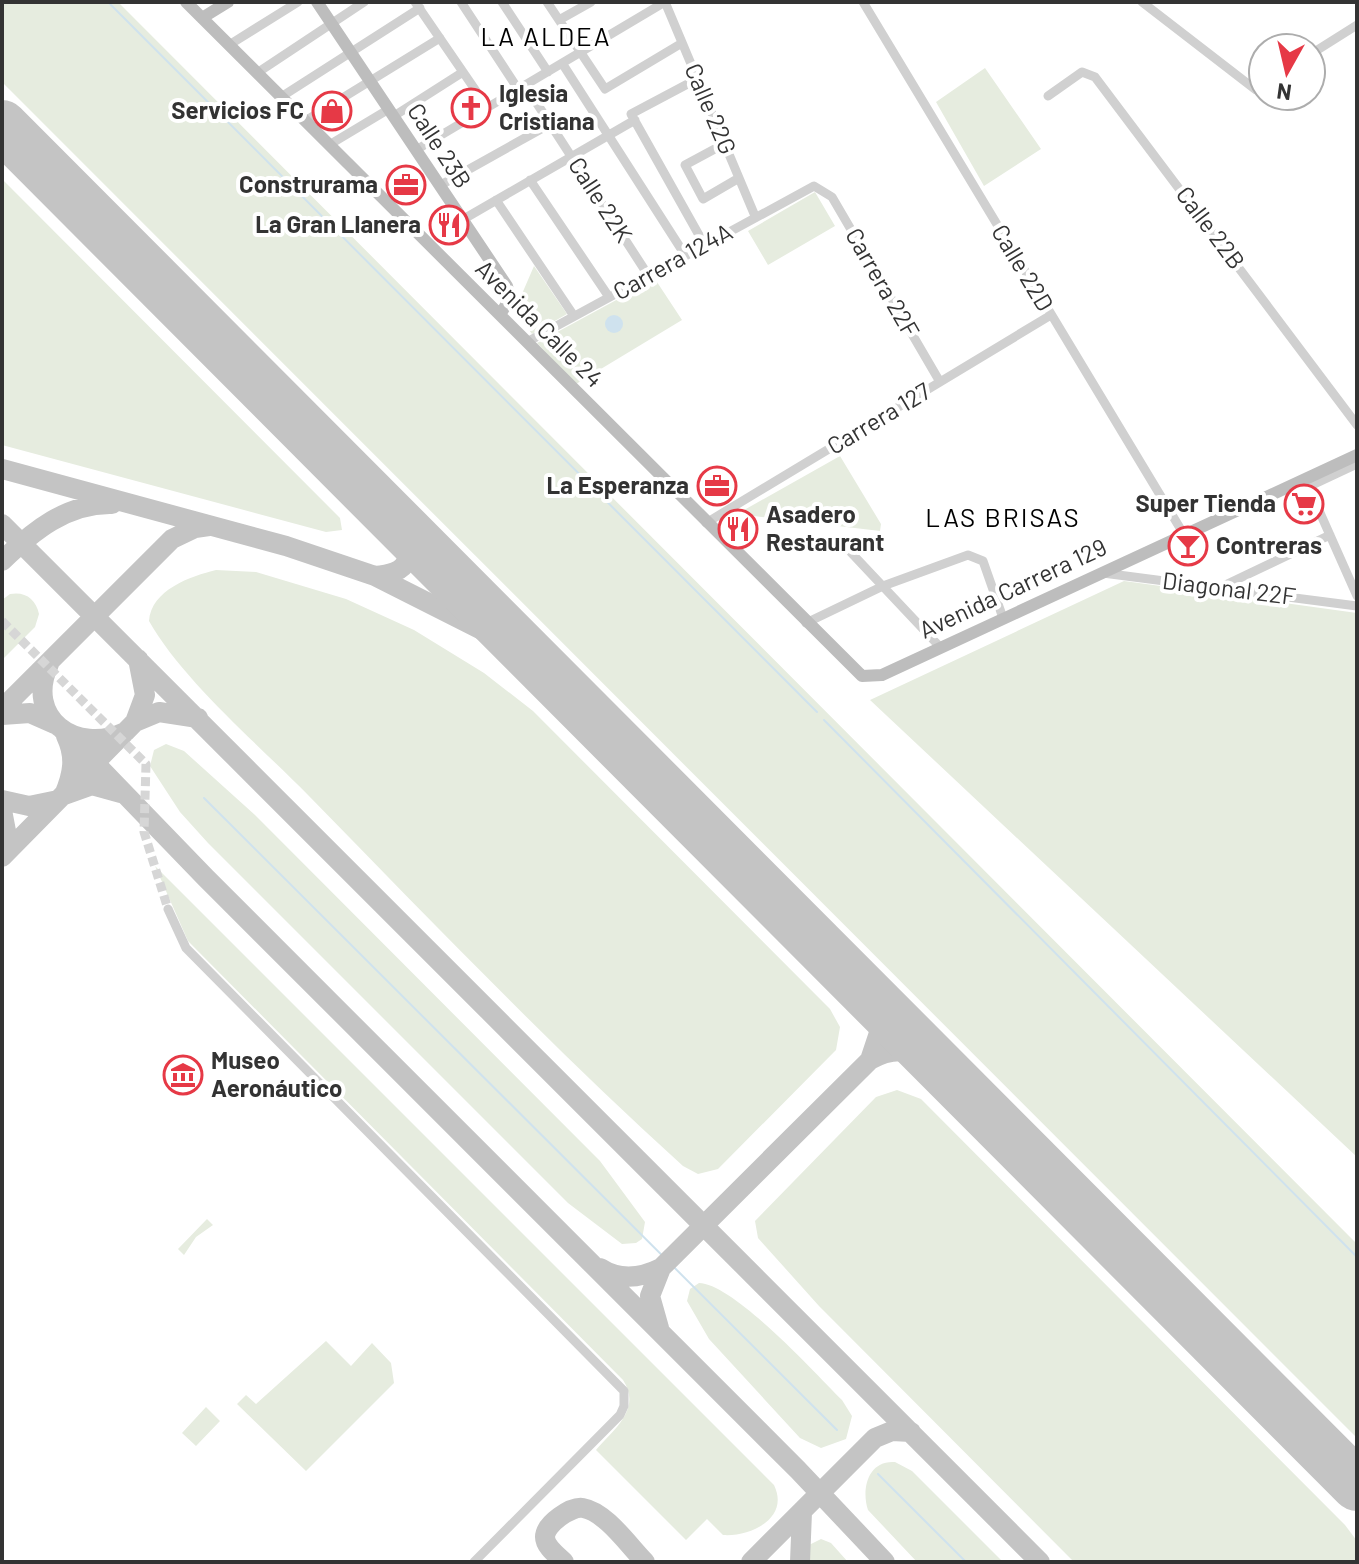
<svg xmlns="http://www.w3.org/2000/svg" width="1359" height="1564" viewBox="0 0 1359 1564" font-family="Barlow,sans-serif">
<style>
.green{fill:#e6ecdf}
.water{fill:#cfe2ee}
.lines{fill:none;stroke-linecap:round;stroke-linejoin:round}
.stream{stroke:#cfe2ee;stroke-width:2}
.taxiway{stroke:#c4c4c4;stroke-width:20}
.runway{stroke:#c4c4c4;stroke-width:52}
.street-tunnel{stroke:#d6d6d6;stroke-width:9;stroke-dasharray:9 4.5;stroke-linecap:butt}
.street{stroke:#d0d0d0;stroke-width:9}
.secondary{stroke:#bdbdbd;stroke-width:12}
.labels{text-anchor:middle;stroke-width:8;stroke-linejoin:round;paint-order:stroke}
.poi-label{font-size:24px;font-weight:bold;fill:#333;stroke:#fff;text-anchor:end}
.street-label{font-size:24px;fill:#333;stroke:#fff}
.neighbourhood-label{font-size:26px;letter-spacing:2px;fill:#000;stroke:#fff}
</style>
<rect width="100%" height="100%" fill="#fff"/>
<path class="green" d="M2,2H118L1357,1244V1438L2,82Z
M985,68L1041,149L984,186L936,102Z
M2,179L340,518L342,530L326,532L2,445Z
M815,192L835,226L768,265L748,231Z
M534,266L567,314L532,334L515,310Z
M655,279L682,320L576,384L537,343Z
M840,456L881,524L880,531L737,514Z
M216,570L256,572L346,599L414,630L484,673L533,711L830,1009L840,1027L836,1050L718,1169L698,1174L683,1166C553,1048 431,921 308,795C259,745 183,681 149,621C151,590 191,576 216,570Z
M1124,581L1357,613V1157L870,700Z
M10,594C25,591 36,599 39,614L35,627L2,660V600Z
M166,744L184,751L255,815L600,1161L645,1222L642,1239L636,1243L622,1244L568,1203L208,843L180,812L150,766L154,750Z
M155,866L774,1485C790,1518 751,1537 723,1535L707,1519L686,1540L596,1450C614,1429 642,1409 623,1380L188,941Z
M897,1090L921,1099L1345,1525L1357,1541V1562H1074L819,1306L758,1238L755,1221L876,1097Z
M207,1219L213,1225L196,1237L184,1255L178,1249Z
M699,1283C734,1284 815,1373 842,1400L852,1416L846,1439L821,1448L800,1438L709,1339L687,1301L690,1289Z
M326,1341L351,1366L372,1343L391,1363L394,1383L306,1471L237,1404L246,1395L256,1404Z
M206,1407L220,1421L196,1446L182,1433Z
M895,1462L912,1471L1003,1562H917L868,1510C861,1489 868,1460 895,1462Z
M821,1539L831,1543L848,1562H808L809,1545Z"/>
<path class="water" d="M605 324a9 9 0 1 1 18 0a9 9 0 1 1-18 0Z"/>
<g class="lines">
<path class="stream" d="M108,2L817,712
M824,720L1357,1257
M204,798L837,1430
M878,1474L966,1562"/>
<path class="taxiway" d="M2,469L286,546L375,576L482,630L557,683
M2,524L1040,1562
M2,561C33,531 67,503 112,504
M375,576C418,572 411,551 396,521
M49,664C24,718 76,755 125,732
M2,709L172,539L195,528L209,526
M2,715L30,713L55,724
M135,722L159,712L198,718
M62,729L206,878L798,1470L885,1562
M66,736C76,757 73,774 64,795L92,785L121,793
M2,800L29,806L58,800
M2,810L6,831L2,849
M2,857L135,722L145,695L138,659
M870,1060C892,1047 912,1049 934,1062
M600,1268C620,1281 641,1278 661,1268L650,1296L659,1328
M661,1268L870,1060L880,1030L869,996
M564,1562C558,1556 545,1547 545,1537C545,1524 571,1506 583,1508C606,1512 629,1546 645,1562
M751,1562L875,1438L892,1431L911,1432
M800,1562L802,1512"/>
<path class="runway" d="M2,126L1357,1485"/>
<path class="street-tunnel" d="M2,621L146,764L144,832L168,909"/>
<path class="street" d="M415,2L487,107
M461,2L518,89
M502,2L548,72
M547,2L605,89L682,43
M863,2L1183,533
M1142,2L1256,90L1263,91
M559,20L591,2
M229,45L298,2
M1311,54L1357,25
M562,63L685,255
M257,73L364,2
M697,79L631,114L704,244
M525,85L648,275
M1048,96L1082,72L1095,77L1357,425
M281,97L420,8
M394,116L463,72
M305,121L440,38
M724,144L685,165L703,199L739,178
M329,145L389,109
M416,150L665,2L755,216
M530,180L609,297
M439,186L550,124
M496,200L574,316
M462,220L635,120
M527,342L814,186L832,197L940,382
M1305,479L1357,596
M1308,487L1357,464
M706,523L1051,315
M843,544L940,647
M1103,573L1357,606
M1219,588L1330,535
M806,623L883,586L968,555L983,561L1003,618
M168,909L186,948L624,1391V1406L620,1415L474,1562"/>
<path class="secondary" d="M186,2L862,676L882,675L1357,455
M317,2L507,286L510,298L500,315
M202,18L228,2"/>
</g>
<defs>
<g id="church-ring" transform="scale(2)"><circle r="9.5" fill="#fff" stroke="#e63946" stroke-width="1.5"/><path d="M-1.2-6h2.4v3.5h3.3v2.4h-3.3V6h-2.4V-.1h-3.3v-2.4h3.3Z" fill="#e63946"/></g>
<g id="shop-ring" transform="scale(2)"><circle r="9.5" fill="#fff" stroke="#e63946" stroke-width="1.5"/><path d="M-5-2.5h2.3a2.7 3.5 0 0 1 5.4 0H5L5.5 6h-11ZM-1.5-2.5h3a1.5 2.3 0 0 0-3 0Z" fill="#e63946"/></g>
<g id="office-ring" transform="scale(2)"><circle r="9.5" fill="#fff" stroke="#e63946" stroke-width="1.5"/><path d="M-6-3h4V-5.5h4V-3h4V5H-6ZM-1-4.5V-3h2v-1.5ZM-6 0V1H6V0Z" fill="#e63946"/></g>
<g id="restaurant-ring" transform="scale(2)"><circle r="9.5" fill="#fff" stroke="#e63946" stroke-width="1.5"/><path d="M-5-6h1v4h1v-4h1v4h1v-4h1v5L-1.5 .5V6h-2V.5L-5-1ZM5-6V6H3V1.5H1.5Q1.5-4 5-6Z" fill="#e63946"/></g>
<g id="supermarket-ring" transform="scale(2)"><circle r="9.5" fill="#fff" stroke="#e63946" stroke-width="1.5"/><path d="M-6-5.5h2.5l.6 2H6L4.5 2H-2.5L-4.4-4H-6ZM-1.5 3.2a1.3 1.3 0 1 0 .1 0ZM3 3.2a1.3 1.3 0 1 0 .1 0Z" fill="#e63946"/></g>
<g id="bar-ring" transform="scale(2)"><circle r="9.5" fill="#fff" stroke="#e63946" stroke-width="1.5"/><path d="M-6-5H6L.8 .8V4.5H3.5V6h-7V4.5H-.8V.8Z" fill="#e63946"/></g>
<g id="museum-ring" transform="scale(2)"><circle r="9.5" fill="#fff" stroke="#e63946" stroke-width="1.5"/><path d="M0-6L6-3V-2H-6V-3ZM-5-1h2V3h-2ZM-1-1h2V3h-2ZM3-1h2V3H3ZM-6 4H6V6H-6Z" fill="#e63946"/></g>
</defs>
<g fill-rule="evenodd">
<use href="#church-ring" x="471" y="108"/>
<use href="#shop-ring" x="332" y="111"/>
<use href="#office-ring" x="406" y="185"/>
<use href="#restaurant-ring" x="449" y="225"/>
<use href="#office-ring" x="717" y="486"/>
<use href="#supermarket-ring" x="1304" y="504"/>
<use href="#restaurant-ring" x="738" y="529"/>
<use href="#bar-ring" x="1188" y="546"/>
<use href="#museum-ring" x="183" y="1075"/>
</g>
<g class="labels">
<g class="poi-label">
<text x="499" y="102" text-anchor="start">Iglesia<tspan x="499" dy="28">Cristiana</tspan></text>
<text x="304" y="119">Servicios FC</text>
<text x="378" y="193">Construrama</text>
<text x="421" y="233">La Gran Llanera</text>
<text x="689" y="494">La Esperanza</text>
<text x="1276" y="512">Super Tienda</text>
<text x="766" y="523" text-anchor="start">Asadero<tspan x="766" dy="28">Restaurant</tspan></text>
<text x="1216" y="554" text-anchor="start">Contreras</text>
<text x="211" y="1069" text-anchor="start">Museo<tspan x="211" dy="28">Aeronáutico</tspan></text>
</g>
<g class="street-label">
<text transform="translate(710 109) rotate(67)" y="8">Calle 22G</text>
<text transform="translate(439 146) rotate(57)" y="8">Calle 23B</text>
<text transform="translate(600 200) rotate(57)" y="8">Calle 22K</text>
<text transform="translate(1210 228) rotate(53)" y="8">Calle 22B</text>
<text transform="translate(673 262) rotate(-29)" y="8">Carrera 124A</text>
<text transform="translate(1022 268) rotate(59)" y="8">Calle 22D</text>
<text transform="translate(882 283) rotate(60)" y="8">Carrera 22F</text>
<text transform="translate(539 324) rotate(45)" y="8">Avenida Calle 24</text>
<text transform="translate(879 419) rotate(-31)" y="8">Carrera 127</text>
<text transform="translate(1013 589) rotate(-25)" y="8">Avenida Carrera 129</text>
<text transform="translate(1229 589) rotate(7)" y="8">Diagonal 22F</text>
</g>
<g class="neighbourhood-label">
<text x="546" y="46">LA ALDEA</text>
<text x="1003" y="527">LAS BRISAS</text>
</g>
</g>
<rect width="1359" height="1564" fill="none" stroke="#333333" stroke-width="8"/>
<g transform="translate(1287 72) rotate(188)"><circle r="38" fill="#ffffff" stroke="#adadad" stroke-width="2"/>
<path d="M0-6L14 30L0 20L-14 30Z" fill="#e63946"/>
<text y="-12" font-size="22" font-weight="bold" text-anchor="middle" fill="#333333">N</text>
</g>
</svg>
